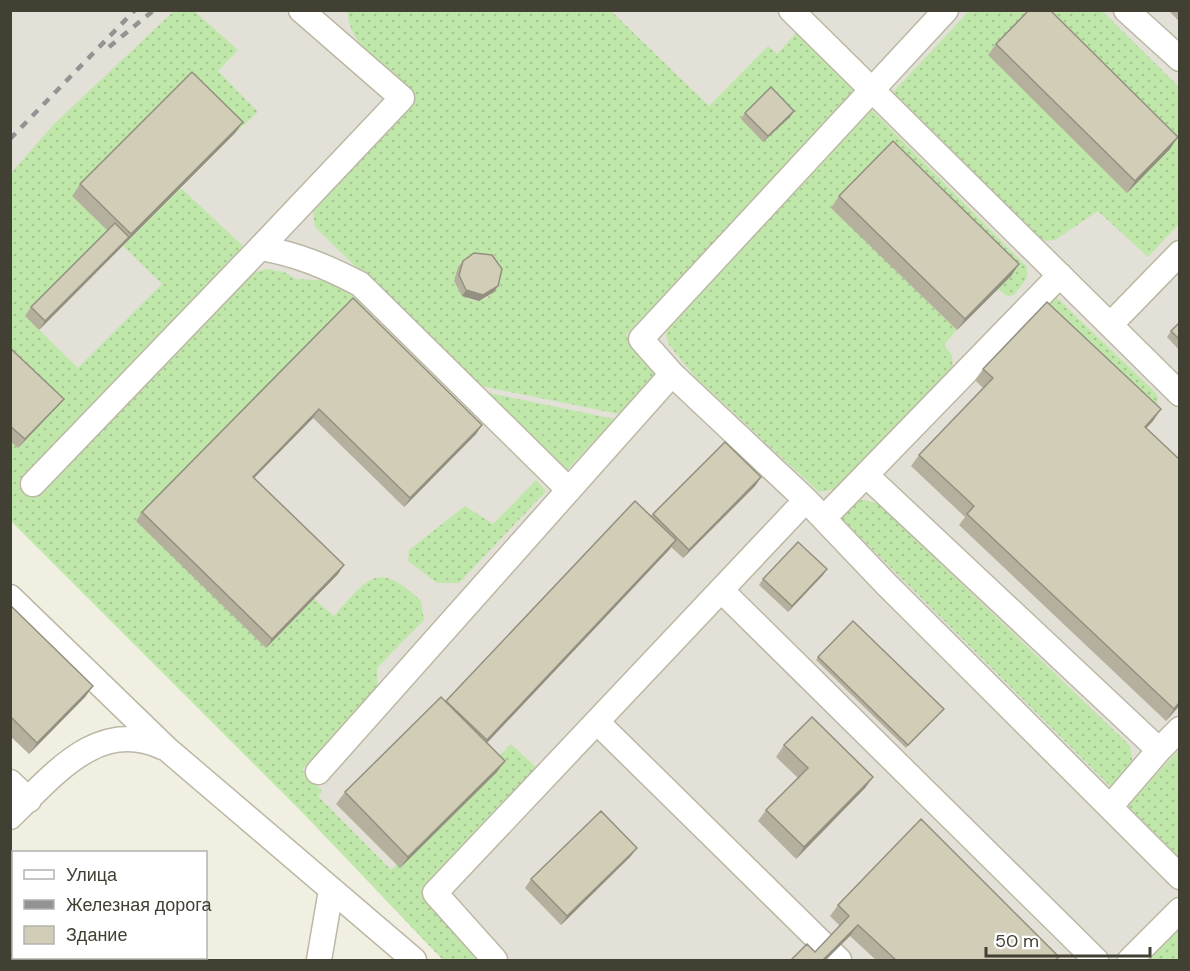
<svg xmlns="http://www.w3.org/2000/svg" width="1190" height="971" viewBox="0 0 1190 971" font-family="'DM Sans',sans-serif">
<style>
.industrial{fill:#e3e0d7}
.grass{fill:url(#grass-dots);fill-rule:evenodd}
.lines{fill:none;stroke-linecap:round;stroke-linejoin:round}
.minor-casing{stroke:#bcb8a5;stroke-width:27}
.minor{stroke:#fff;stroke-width:24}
.rail{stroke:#939393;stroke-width:4.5;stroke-dasharray:8 8;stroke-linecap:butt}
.wall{fill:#b5b09d}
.shaded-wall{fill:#939080}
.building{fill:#d2cdb7;stroke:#939080;stroke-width:1.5}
</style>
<defs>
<pattern id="grass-dots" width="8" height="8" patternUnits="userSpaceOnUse" patternTransform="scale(1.5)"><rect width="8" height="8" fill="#c0e7aa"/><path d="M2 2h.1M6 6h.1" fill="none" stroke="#a6c793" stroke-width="1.8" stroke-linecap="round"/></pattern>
</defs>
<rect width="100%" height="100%" fill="#f1efe2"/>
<path class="industrial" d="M10,11H1179V960H443L302,812L11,521Z"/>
<path class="grass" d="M174,11H194L238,50L218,71L258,112L235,133L185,83L109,232L25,316L78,368L162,284L123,246L181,188L243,246L20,483L34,496L246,275L267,269L284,272L296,279L336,281L372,303L136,521L314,599L334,616C369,577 377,560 421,601L424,620L377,668V690L302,770L322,791L318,796L391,870L511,744L539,770L423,891L476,958L473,960H443L302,812L11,521V173L55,123Z
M348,11H611L709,106L768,46L777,54L800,29L852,85L853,96L626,335L655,366L656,376L619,414L476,385L315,227L313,213L315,206L414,99C392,76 346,44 348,11ZM461,264L496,289L486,299L475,301L462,296L454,281Z
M969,11H1102L1179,87V224L1148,257L1098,211L1055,240L1042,241L893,92Z
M871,109L1027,267V278L1014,295L1007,296L998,289L1011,276L832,207L957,330L944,345L952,355L953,369L840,488L819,492L696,378L669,345L666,335L671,318Z
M1055,296L1154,391L1158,397V409L1039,313Z
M484,392L615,419L565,472Z
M536,480L546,491L459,583H437L408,561L409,550L465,506L493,524Z
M864,500L879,504L1130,746L1133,764L1114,790L837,514L848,502Z
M1179,750V859L1127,805Z
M1179,924V960H1144Z"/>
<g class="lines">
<g class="minor-casing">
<path id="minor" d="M791,10L1180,394
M1126,10L1180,59
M260,248L402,98L301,10
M1110,325L1180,253
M672,374L641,339L946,10
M866,475L1159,750L1110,807
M33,484L260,248C297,254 327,267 360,284L569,490
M824,518L1060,275
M722,591L1096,960
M10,597L167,749L414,960
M597,722L839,960
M1159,750L1180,729
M318,772L672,374L806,500
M10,782L29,800
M10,817C52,777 98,717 162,747
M319,960L331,890
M495,960L435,893L806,500L886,584L1180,877
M1130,960L1180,910"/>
</g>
<use href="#minor" class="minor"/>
<path class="rail" d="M109,47L154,10
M10,139L135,10"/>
</g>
<path class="wall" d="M1168,10H1179V21Z
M996,44L1170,149L1127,193L988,55Z
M794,111L790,117L763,142L741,119L745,113Z
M243,122L235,133L39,330L25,316L31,307L108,231L72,196L80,184Z
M839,196L1019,264L1011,276L957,330L831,208Z
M463,261L498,286L494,292L479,301L462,296L454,281L458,267Z
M353,298L482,425L476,434L404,507L313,418L254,478L338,574L266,648L136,521L142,512Z
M1179,323V350L1167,337L1171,331Z
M10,348L64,399L57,407L18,448L10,441Z
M983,369L1153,421L1146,428L1179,706L1166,721L959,525L965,517L911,466L919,455L983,388L975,380Z
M761,477L755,486L683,558L671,547L487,743L497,772L400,868L336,804L345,792L653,514Z
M823,575L788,612L759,585L763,579Z
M10,605L93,686L85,697L29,754L10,736Z
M818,657L944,709L906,748L816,660Z
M784,745L873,777L865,788L796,859L758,821L766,810L798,778L776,757Z
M631,856L561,925L525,888L531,879Z
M838,905L1056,960H876L850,936L815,952L840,926L830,916Z"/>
<path class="shaded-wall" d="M794,111L790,117L763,142L768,136Z
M243,122L235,133L39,330L45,321Z
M1178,137L1170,149L1127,193L1135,181Z
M1019,264L1011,276L957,330L965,319Z
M498,286L494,292L479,301L462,296L466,290Z
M64,399L57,407L18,448L25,439Z
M319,409L313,418L247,485L253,477Z
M1161,409L1153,421L1137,438L1145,427Z
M482,425L476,434L404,507L410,498Z
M761,477L755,486L683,558L689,550Z
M676,540L670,549L481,749L487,740Z
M344,565L338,574L266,648L272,639Z
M827,569L823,575L788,612L792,606Z
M93,686L85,697L29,754L37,743Z
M1179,703V706L1166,721L1174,709Z
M505,761L497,772L400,868L408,857Z
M873,777L865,788L796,859L804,847Z
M637,848L631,856L561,925L567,916Z
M858,925L850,936L826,960H823Z"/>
<path class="building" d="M1029,10H1050L1178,137L1135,181L996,44Z
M192,72L243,122L131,234L80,184Z
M771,87L794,111L768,136L745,113Z
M893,141L1019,264L965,319L839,196Z
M115,223L129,237L45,321L31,307Z
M474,253L492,255L502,269L498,286L483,295L466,290L459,275L463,261Z
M353,298L482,425L410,498L319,409L253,477L344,565L272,639L142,512Z
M1047,302L1161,409L1145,427L1179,459V703L1174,709L967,514L974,506L919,455L993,378L983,369Z
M1179,323V339L1171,331Z
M10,348L64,399L25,439L10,426Z
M725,442L761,477L689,550L653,514Z
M635,501L676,540L487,740L446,701Z
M798,542L827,569L792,606L763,579Z
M10,605L93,686L37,743L10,716Z
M853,621L944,709L908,745L818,657Z
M441,697L505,761L408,857L345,792Z
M812,717L873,777L804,847L766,810L808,768L784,745Z
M601,811L637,848L567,916L531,879Z
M921,819L1059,957L1055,960H896L858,925L823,960H824H791L807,944L815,952L849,916L838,905Z"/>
<rect width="1190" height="971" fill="none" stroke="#423f33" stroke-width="24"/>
<rect x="12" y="851" width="195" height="108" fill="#ffffff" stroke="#b3b2ad" stroke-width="1.5"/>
<rect x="24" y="870" width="30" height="9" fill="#ffffff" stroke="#b3b2ad" stroke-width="1.5"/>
<text x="66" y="881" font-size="18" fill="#423f33">Улица</text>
<rect x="24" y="900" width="30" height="9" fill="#939393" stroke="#b3b2ad" stroke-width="1.5"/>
<text x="66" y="911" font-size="18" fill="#423f33">Железная дорога</text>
<rect x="24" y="926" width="30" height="18" fill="#d2cdb7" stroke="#b3b2ad" stroke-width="1.5"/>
<text x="66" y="941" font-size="18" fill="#423f33">Здание</text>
<path d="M986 947v9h164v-9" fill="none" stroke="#423f33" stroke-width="3"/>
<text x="995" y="947" font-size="18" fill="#423f33" stroke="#ffffff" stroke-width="4.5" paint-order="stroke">50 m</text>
</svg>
